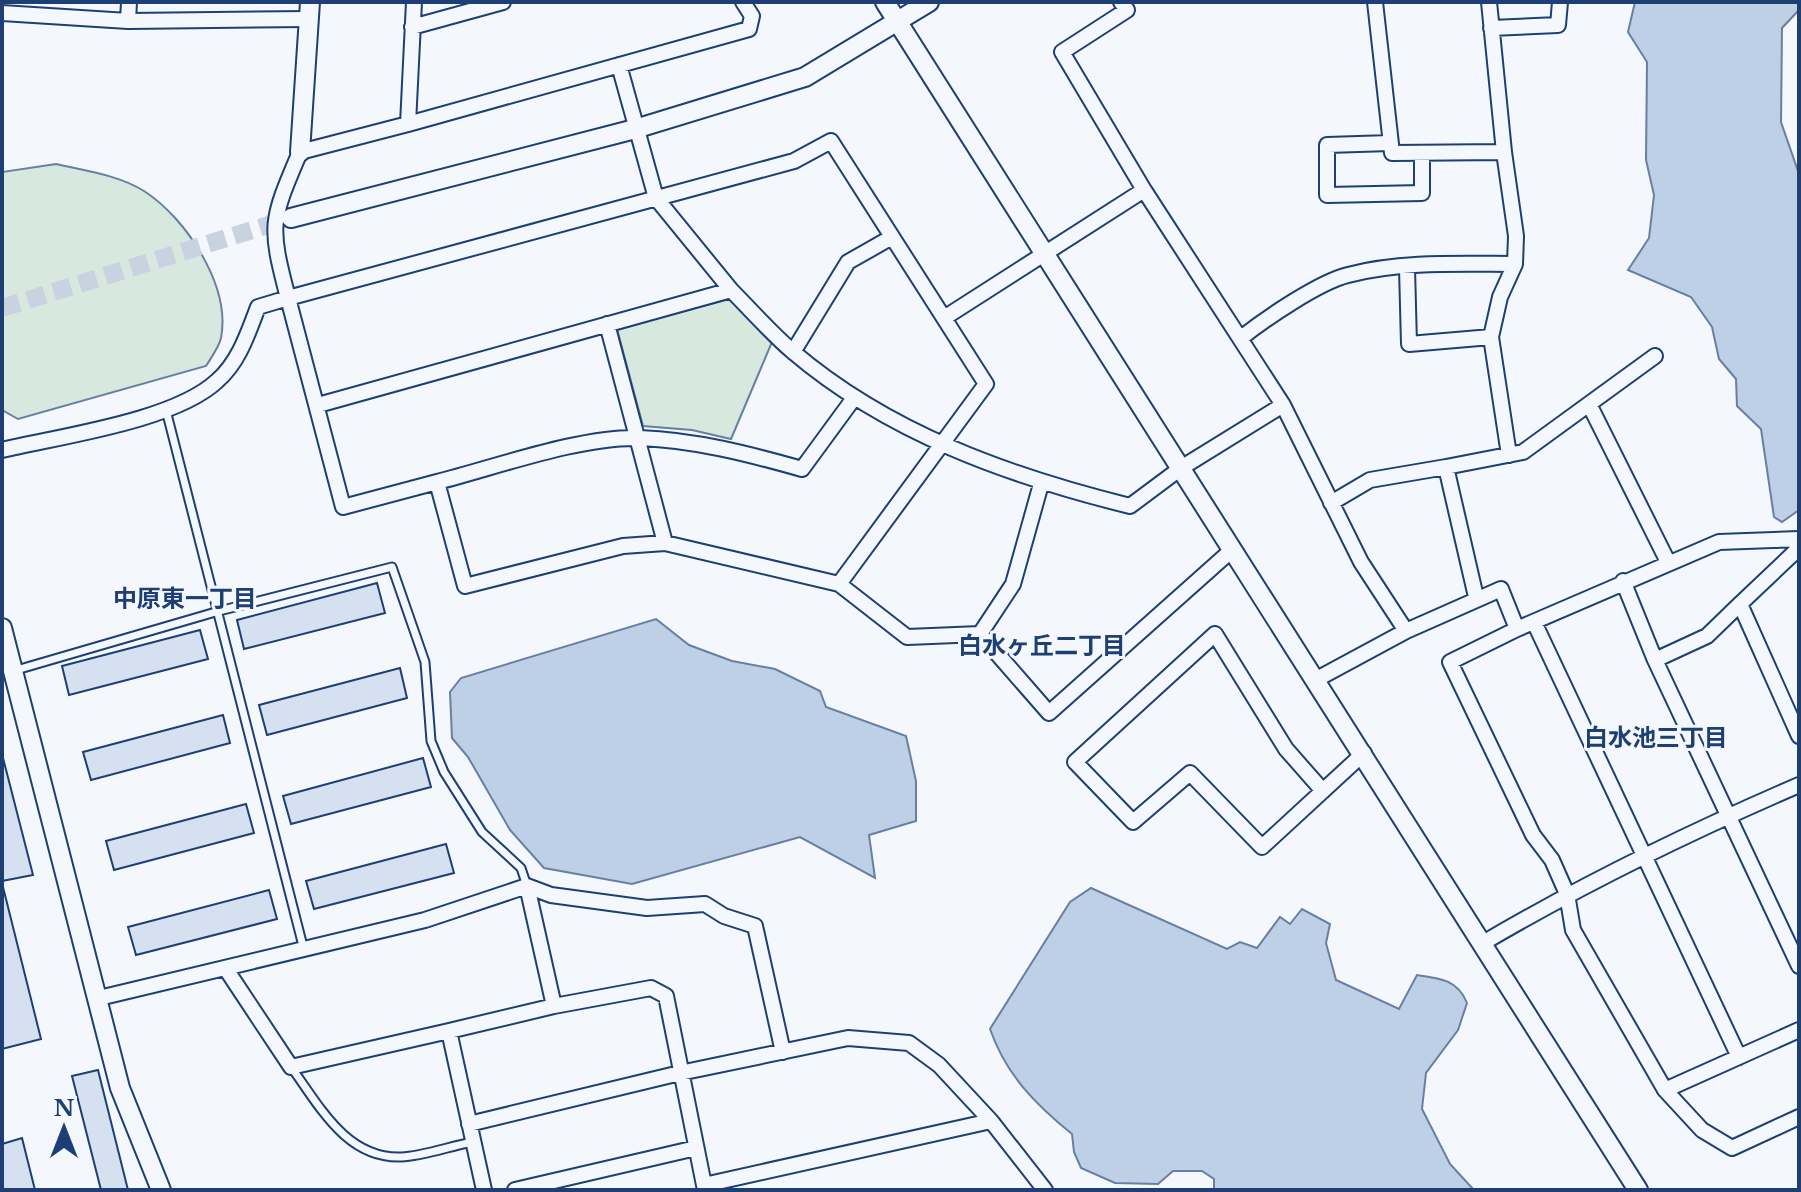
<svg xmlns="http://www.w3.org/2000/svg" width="1801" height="1192" viewBox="0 0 1801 1192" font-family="'Libre Baskerville','Noto Sans JP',serif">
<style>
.green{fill:#d7e8df;stroke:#687fa3;stroke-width:2}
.water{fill:#bed0e5;stroke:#687fa3;stroke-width:2}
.building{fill:#d5e0f0;stroke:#1d3f73;stroke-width:2}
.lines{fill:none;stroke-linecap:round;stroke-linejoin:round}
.tertiary-tunnel{stroke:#c9d2e0;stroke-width:18;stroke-dasharray:18 9;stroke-linecap:butt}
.service-casing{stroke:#1d3f73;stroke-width:11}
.minor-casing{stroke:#1d3f73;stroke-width:18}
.tertiary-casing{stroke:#1d3f73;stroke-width:22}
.service{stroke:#f4f7fb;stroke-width:7}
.minor{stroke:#f4f7fb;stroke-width:14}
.tertiary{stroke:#f4f7fb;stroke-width:18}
.labels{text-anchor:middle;stroke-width:6;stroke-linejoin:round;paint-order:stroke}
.neighbourhood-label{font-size:24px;font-weight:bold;fill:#1d3f73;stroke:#f4f7fb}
</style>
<rect width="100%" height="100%" fill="#f4f7fb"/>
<path class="green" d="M56,164C86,171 118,175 144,191C186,218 231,286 221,338C219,347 211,358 206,366L18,419L2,410V172Z
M729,299L772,342L731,439L692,430L643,426L617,329Z"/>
<path class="water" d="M1635,2H1799V10L1782,28L1781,122L1799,174V510L1782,522L1774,517L1761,429L1737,406L1736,379L1719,359L1712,327L1691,297L1628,270L1649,238L1654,195L1646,160L1647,62L1628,32Z
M656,619L689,645L732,661L775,669L820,691L826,707L906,736L916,781V821L869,835L875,878L800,837L632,884L544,868L510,830L468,757L452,738L450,692L461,678Z
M1091,888L1227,949L1240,942L1257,948L1280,917L1290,924L1302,909L1330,924L1326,943L1336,980L1399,1009L1417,975C1440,978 1458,980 1467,1003L1458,1030L1426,1073L1422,1109L1450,1164L1474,1190H1214V1179L1202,1171H1173L1158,1184L1115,1183L1081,1168L1074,1152L1072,1134C1036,1105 1006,1075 990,1029L1070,902Z"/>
<path class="building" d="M377,583L385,613L244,649L237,620Z
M200,630L208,659L69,695L62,666Z
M400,668L407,698L267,735L259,705Z
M223,715L230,743L91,780L83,752Z
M2,754L33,875L2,881Z
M423,758L431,787L291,824L283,796Z
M246,804L254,833L114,870L106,841Z
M446,844L454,873L314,909L306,881Z
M2,883L41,1039L2,1049Z
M269,890L277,919L136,955L128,927Z
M98,1070L128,1190H101L72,1076Z
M22,1138L35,1190H2V1144Z"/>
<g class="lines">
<path class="tertiary-tunnel" d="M2,308L291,218"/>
<g class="service-casing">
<path id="service" d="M166,410L304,950
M13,671L219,611L392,567L425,662L431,741L444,772L482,832L521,868L527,886
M291,1067C319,1105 346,1159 401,1157C424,1156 450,1146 473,1142"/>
</g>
<g class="minor-casing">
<path id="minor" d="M129,2L128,21L309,19
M1121,2L1127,10L1062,52L1144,190L1283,405L1361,562L1406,631
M1375,2L1392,153L1504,152L1516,236L1515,264L1500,297L1491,337L1509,455
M1489,2L1504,152
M2,13L128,21
M412,27L503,2
M1491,28L1558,25L1560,2
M619,65L656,198L731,290
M408,124L749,29L752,16L743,2
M1390,143L1327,145V195L1422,193V153
M1407,268L1409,344L1491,337
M944,318L1144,190
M607,324L665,543
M1241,338C1265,319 1319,282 1348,275C1401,261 1461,264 1515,264
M793,352L848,262L892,237
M854,398L802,469C749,454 695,440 640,438C580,436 497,467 437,482L465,586L623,546L665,543L839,584L907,637L980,634L1049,713L1233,549
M1589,404L1655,356
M318,405L731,290C751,310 770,332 792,351C888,433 1009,476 1130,506L1181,468L1283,405
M2,450C61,436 174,421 217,381C239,362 248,333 258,307L288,298C269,225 270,222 300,152L408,124L414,2
M437,482L343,507L288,298L794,161L831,141L986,384L839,584
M1331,503L1370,480L1446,467
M1799,539L1719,542L1517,629L1450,662L1533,835L1552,860L1567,894L1573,930L1665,1090L1702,1130L1732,1148L1799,1117
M1799,548L1740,604L1799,736
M1623,581L1655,660L1799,966
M1476,597L1446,467L1523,452L1589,404L1668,562
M1534,622L1739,1057
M980,634L1013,584L1041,484
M1655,660L1707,636L1740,604
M1317,679L1406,631L1501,589L1517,629
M1323,791L1286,749L1215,634L1075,762L1133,822L1190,773L1262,847L1364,753
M527,886L551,895L647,908L705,904L724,916L755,926L783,1052
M1483,943C1585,883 1690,832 1799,785
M226,969L291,1067L449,1031
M99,998L425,920L527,886L554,1006L651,988L666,996L705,1190
M1665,1090L1799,1030
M469,1124L680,1073L848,1038L909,1043L939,1065L991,1121
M704,1185L991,1121L1045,1190
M484,1190L449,1031L554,1006
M515,1190L696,1148"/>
</g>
<g class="tertiary-casing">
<path id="tertiary" d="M885,2L1638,1190
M300,152L310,2
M291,218L635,129L805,77L929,2
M2,628L120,1088L161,1190"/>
</g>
<use href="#service" class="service"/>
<use href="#minor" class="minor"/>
<use href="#tertiary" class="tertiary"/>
</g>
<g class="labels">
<g class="neighbourhood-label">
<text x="185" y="607">中原東一丁目</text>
<text x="1042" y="654">白水ヶ丘二丁目</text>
<text x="1656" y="746">白水池三丁目</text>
</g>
</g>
<rect width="1801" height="1192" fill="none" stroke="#1d3f73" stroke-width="8"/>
<g transform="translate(64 1128)" stroke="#f4f7fb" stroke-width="6" paint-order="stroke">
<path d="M0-6L14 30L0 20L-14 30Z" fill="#1d3f73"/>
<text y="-12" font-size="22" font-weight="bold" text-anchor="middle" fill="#1d3f73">N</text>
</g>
</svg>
